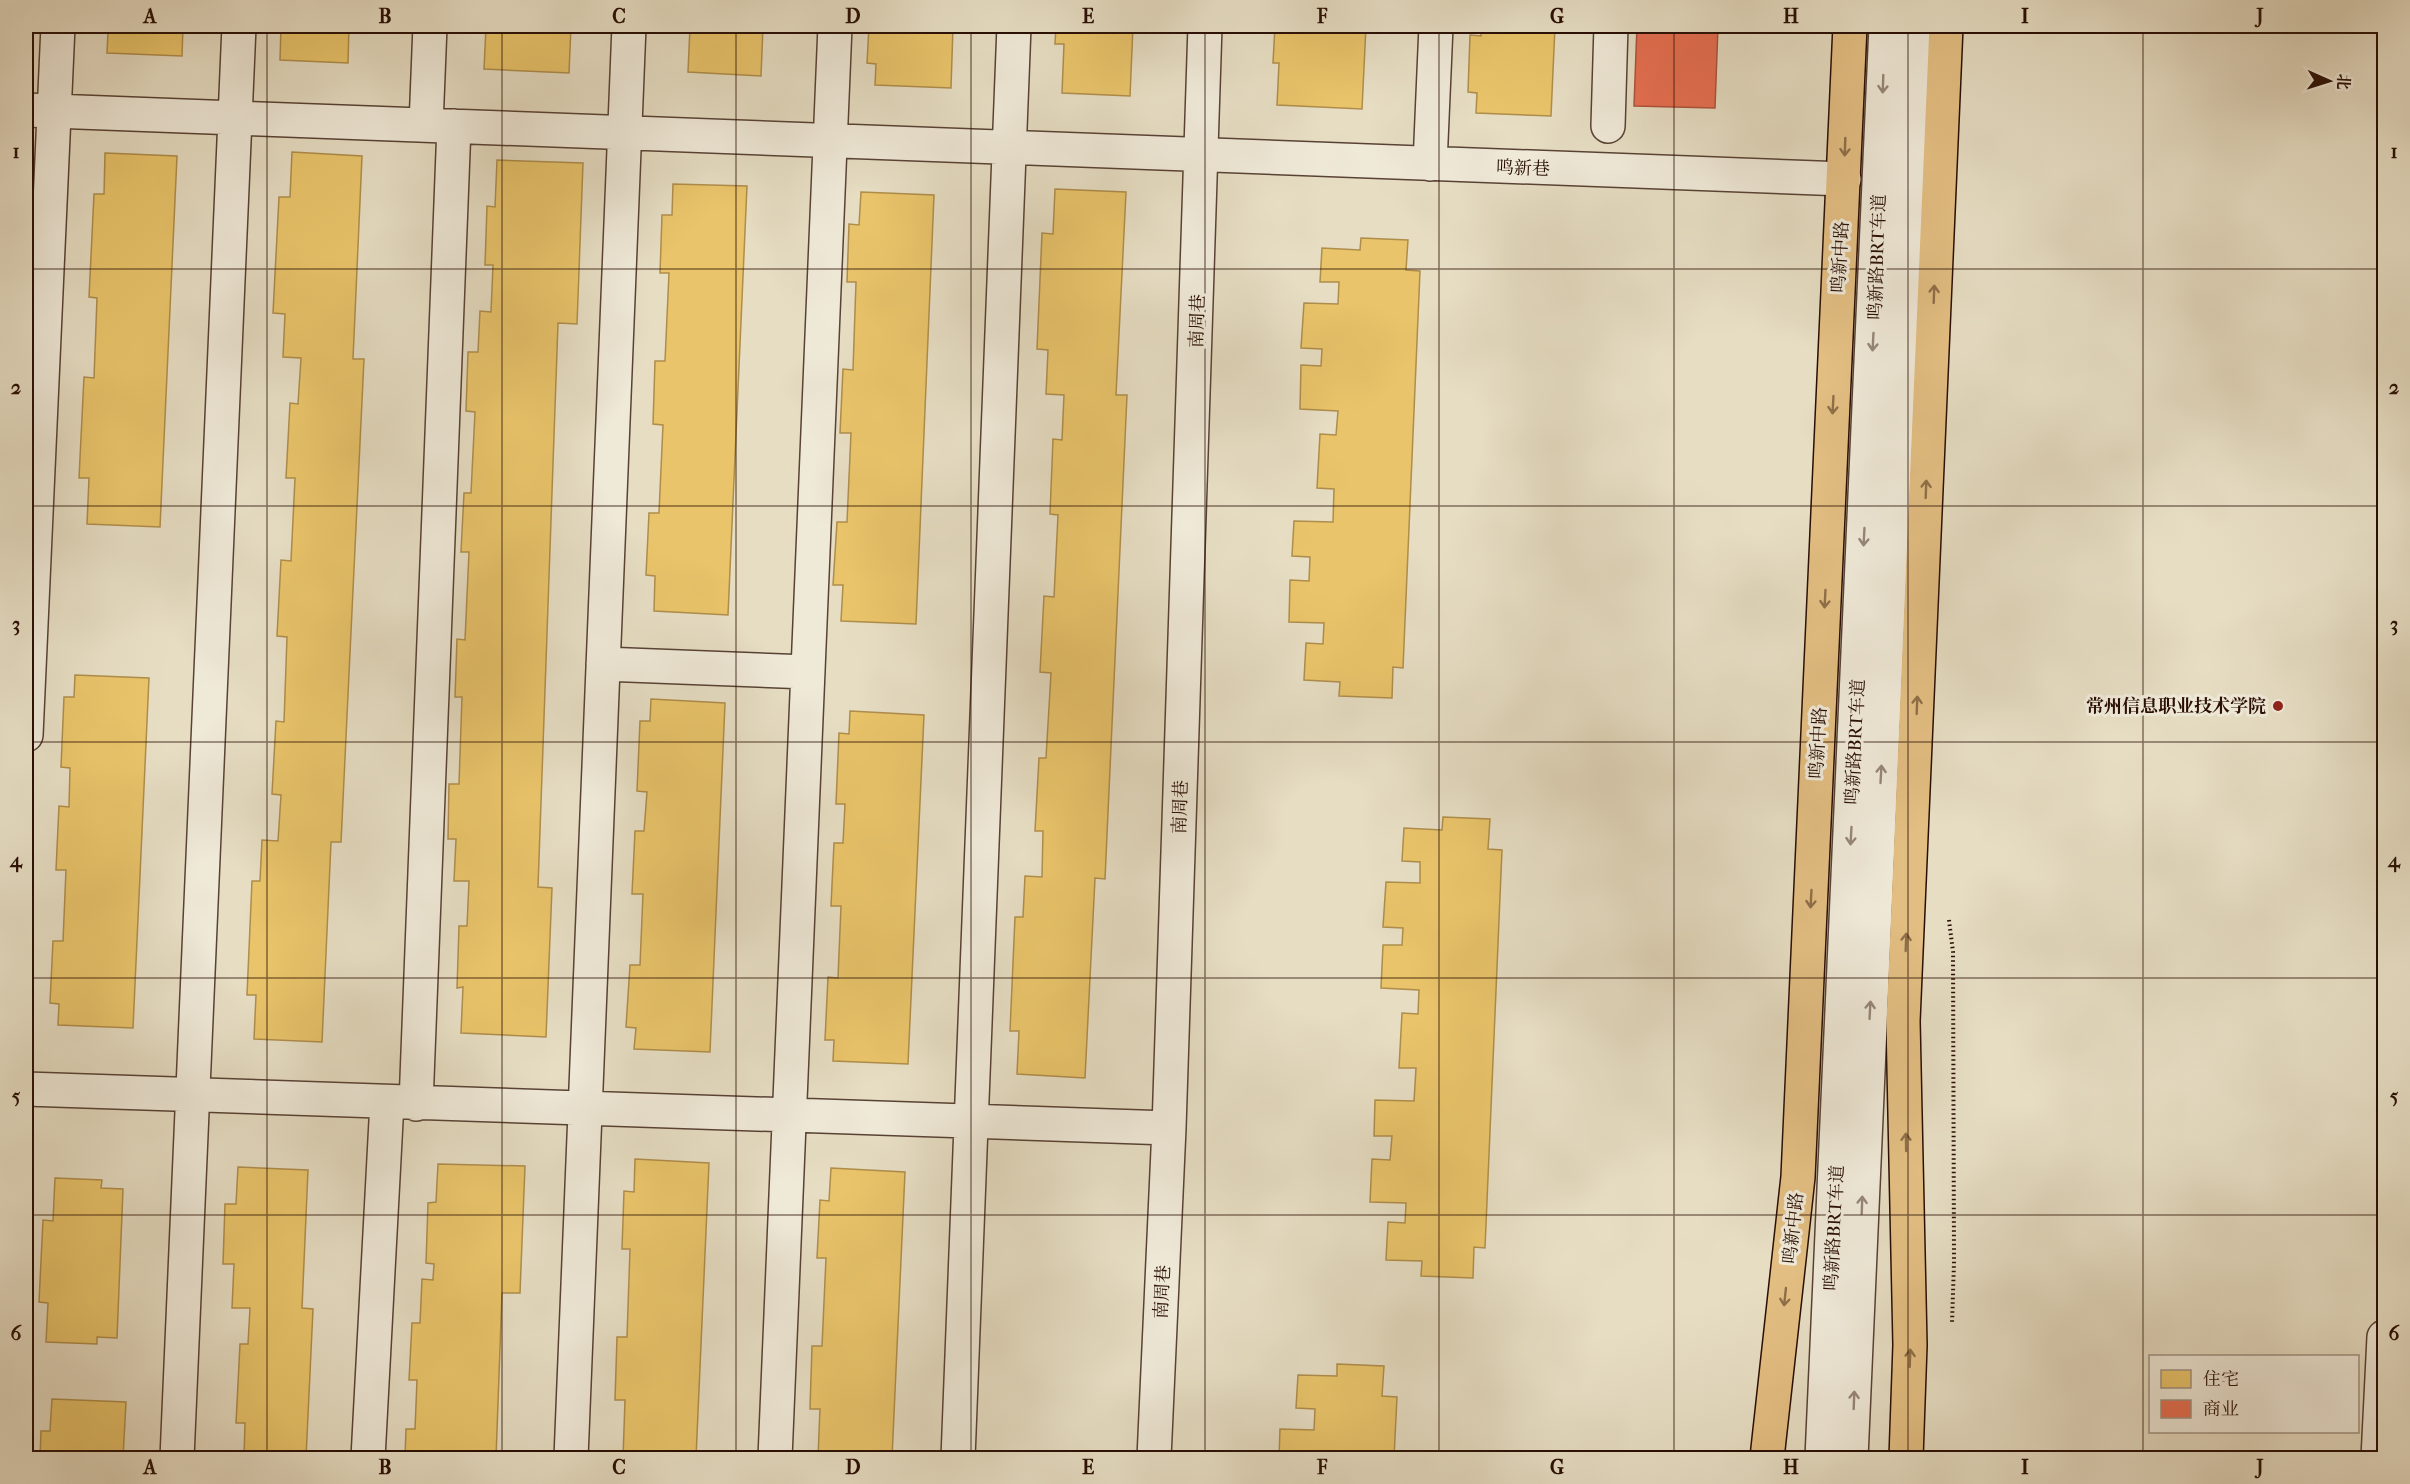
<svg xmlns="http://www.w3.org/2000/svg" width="2410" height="1484" viewBox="0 0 2410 1484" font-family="'IM FELL French Canon','Noto Serif SC',serif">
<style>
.homes{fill:#e9c46a;stroke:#af8d4b;stroke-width:1.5}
.shops{fill:#e76f51;stroke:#ae523a;stroke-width:1.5}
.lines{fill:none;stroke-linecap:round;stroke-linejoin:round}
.minor-casing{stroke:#584234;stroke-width:36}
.major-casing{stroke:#290e04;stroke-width:36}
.path{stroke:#290e04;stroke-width:4;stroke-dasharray:1.5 3;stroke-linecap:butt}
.minor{stroke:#efe9d8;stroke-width:33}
.major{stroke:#e3be82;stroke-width:33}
.oneway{stroke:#968679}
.oneway2{stroke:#8f6f49}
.grid{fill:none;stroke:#290e04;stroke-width:1.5;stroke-opacity:0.55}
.poi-dot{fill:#8f2418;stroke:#efe9d8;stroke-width:2}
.labels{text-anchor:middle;stroke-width:6;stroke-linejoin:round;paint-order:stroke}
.street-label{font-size:18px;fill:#290e04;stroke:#efe9d8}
.poi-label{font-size:18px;font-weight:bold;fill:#290e04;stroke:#efe9d8;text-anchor:end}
.neatline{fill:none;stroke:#290e04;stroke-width:2}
.grid-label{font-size:20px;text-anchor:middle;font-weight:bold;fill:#290e04}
</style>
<rect width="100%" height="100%" fill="#e6ddc3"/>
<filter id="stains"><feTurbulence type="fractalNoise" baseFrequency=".00333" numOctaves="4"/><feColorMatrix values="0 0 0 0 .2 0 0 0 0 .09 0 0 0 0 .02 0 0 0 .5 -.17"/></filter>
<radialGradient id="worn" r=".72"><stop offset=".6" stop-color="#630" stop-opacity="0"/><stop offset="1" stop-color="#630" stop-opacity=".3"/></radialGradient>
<path class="homes" d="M99,26H183L182,56L107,53L108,32H98Z
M281,26H349L348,63L280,60Z
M480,26H571L569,73L484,69L486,27Z
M680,26H763L761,76L688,72L690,27Z
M869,26H953L951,88L875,85L876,64L867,63Z
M1056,26H1133L1130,96L1062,93L1064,44H1055Z
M1275,26H1366L1362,109L1277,105L1279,63H1273Z
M1481,26H1555L1551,116L1476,113L1477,93L1468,92L1470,35L1481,36Z
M292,152L362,156L353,359H364L341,842H331L322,1042L254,1039L256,995H247L252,881H260L262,840L278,841L281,795L272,794L276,721L284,722L287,637L277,636L281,560L291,561L295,478H286L290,403L298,404L301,358L283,357L285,314L273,313L279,197H290Z
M105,153L177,156L160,527L87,524L89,478H79L84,377L94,378L97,298L89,297L94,194H104Z
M497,160L583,163L577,324L558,323L538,887L552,888L546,1037L461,1033L463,987L457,988L459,926H467L469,881H454L456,839H448L449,784H459L462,697H455L457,639L465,640L469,552H461L464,493H471L475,412L466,411L468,352H478L480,311L491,312L493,265H485L487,206L495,207Z
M673,184L747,186L728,615L654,611L655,576L646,575L649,513H659L663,425L653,424L655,361H665L669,273H660L662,215H672Z
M1055,189L1126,192L1116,395H1127L1105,879L1095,878L1085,1078L1017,1074L1019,1031H1010L1015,917H1023L1025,876L1042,877L1043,831H1035L1039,758H1046L1051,673L1040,672L1044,596L1054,597L1058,515L1050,514L1053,439L1062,440L1064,395L1046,394L1048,350L1037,349L1042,233L1053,234Z
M861,192L934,195L916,624L841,621L843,585H833L837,522H847L851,433H840L843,369L853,370L856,282H847L849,224L859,225Z
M1361,238L1408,240L1406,270L1420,271L1403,668L1393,667L1392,698L1339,696L1340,682L1304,680L1306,643L1323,644L1324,623L1289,622L1290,580L1309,581L1310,557L1292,556L1294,521L1333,522L1334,489L1317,488L1320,434L1336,435L1338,411L1300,409L1301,365L1321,366L1322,349L1301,348L1304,303L1338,304L1339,282H1320L1322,248L1360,250Z
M75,675L149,678L133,1028L58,1025L59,1004L50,1003L53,941H63L66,870H56L59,806L69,807L70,768L61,767L64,697H74Z
M651,699L725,703L710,1052L634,1049L636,1028L626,1027L630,965H640L643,894H632L635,831H644L647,792L637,791L640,721H650Z
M850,711L924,715L908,1064L833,1061L834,1040H825L828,977L838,978L841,906H831L834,843H843L845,804H836L839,733L849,734Z
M1443,817L1490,819L1488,849L1502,850L1485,1248L1474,1247L1473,1278L1421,1276L1422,1261L1386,1260L1388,1222L1405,1223L1406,1203L1370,1202L1372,1159L1390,1160L1392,1136H1374L1375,1100L1414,1101L1416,1068H1399L1402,1013L1418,1014L1419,990L1381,988L1383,945H1402L1403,928L1383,927L1386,882L1420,883V862L1402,861L1404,828L1442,830Z
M635,1159L709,1163L696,1458H623L625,1400H615L617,1337H627L630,1249H622L624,1191L634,1192Z
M438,1164L525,1166L520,1293H502L496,1458H405L406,1429H415L417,1380H409L412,1323H420L422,1279L433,1280L434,1264L426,1263L428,1203L436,1202Z
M238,1167L308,1170L302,1308L313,1309L306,1458H233L244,1457L245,1423H236L240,1344H248L250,1308H232L234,1264H223L225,1204H236Z
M831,1168L905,1172L892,1458H818L820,1409H810L812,1346H822L826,1258H817L820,1200L829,1201Z
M55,1178L102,1180L101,1188L123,1189L117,1338L97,1337V1344L46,1342L48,1303L39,1302L43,1220L53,1221Z
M1337,1364L1384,1366L1382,1396L1397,1397L1394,1458H1279L1280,1429L1314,1430L1315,1409L1296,1408L1298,1375L1337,1376Z
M52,1399L126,1402L123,1458H40L41,1431H50Z"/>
<path class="shops" d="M1637,26H1718L1715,108L1634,106Z"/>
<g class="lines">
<g class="minor-casing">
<path id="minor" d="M26,110L1844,179
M426,125L430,26
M1608,126L1611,26
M1430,164L1436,26
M603,664L808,672
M26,735L58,26
M26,1089L1169,1128
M416,1104L454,126
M177,1458L239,26
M368,1458L387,1102
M571,1458L629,26
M775,1458L835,26
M958,1458L1014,26
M1154,1458L1169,1128L1205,26
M1822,1458L1886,26
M1851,1458L1914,26
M2378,1458L2384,1337"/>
</g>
<g class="major-casing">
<path id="major" d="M1767,1458L1798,1177L1850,26
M1906,1458L1910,1345L1903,1021L1946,26"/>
</g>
<path class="path" d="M1949,920L1953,952L1954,1263L1952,1323"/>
<use href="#minor" class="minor"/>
<use href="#major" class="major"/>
</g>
<defs><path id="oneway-shaft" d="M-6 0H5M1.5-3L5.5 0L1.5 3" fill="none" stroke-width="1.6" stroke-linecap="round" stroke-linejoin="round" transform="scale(1.5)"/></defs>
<g class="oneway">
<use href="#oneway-shaft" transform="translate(1883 84) rotate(92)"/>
<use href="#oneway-shaft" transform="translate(1873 342) rotate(93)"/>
<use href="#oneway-shaft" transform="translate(1864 537) rotate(93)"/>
<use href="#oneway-shaft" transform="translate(1881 774) rotate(-87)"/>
<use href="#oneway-shaft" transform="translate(1851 836) rotate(93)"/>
<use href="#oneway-shaft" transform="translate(1870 1010) rotate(-87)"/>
<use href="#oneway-shaft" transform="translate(1862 1205) rotate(-88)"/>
<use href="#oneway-shaft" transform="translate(1854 1400) rotate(-88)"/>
</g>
<g class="oneway2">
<use href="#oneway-shaft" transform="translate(1845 147) rotate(92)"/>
<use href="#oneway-shaft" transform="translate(1934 294) rotate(-88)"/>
<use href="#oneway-shaft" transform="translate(1833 405) rotate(93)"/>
<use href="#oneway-shaft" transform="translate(1926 489) rotate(-88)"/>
<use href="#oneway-shaft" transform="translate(1825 599) rotate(93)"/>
<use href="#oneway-shaft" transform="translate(1917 705) rotate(-88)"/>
<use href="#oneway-shaft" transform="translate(1811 899) rotate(93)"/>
<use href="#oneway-shaft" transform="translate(1906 942) rotate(-88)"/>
<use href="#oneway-shaft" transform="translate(1906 1142) rotate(-91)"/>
<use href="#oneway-shaft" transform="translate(1785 1297) rotate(96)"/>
<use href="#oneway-shaft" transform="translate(1910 1358) rotate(-88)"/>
</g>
<path class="grid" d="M267,26V1458M502,26V1458M736,26V1458M971,26V1458M1205,26V1458M1439,26V1458M1674,26V1458M1908,26V1458M2143,26V1458M26,269H2384M26,506H2384M26,742H2384M26,978H2384M26,1215H2384"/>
<circle class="poi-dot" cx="2278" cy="706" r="6"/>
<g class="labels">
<g class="street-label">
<text transform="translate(1523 168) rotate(2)" y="6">鸣新巷</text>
<text transform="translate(1840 257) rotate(-87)" y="6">鸣新中路</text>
<text transform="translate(1877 257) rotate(-88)" y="6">鸣新路BRT车道</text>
<text transform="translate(1197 321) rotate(-88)" y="6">南周巷</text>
<text transform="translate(1855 742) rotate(-87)" y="6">鸣新路BRT车道</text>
<text transform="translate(1818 743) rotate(-87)" y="6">鸣新中路</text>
<text transform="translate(1180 807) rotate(-88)" y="6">南周巷</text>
<text transform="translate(1793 1228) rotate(-84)" y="6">鸣新中路</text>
<text transform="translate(1834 1228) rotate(-87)" y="6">鸣新路BRT车道</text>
<text transform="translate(1162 1292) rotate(-87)" y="6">南周巷</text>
</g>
<g class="poi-label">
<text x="2266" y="712">常州信息职业技术学院</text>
</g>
</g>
<rect width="2410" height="1484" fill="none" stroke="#e6ddc3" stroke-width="66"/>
<rect x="2149" y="1355" width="210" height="78" fill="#efe9d8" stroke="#a09183" stroke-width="1.5"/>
<rect x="2161" y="1370" width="30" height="18" fill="#e9c46a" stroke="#a09183" stroke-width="1.5"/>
<text x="2203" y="1385" font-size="18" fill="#290e04">住宅</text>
<rect x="2161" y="1400" width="30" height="18" fill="#e76f51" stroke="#a09183" stroke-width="1.5"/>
<text x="2203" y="1415" font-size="18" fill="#290e04">商业</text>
<g transform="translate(2329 81) rotate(93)" stroke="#efe9d8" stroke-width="4.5" paint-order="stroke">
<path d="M0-4.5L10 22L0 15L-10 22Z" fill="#290e04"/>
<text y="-9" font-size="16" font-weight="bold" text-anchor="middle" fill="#290e04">北</text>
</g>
<rect x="33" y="33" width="2344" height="1418" class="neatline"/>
<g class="grid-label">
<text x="150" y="23">A</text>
<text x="385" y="23">B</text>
<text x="619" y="23">C</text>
<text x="853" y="23">D</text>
<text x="1088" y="23">E</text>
<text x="1322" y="23">F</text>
<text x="1557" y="23">G</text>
<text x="1791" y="23">H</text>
<text x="2025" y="23">I</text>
<text x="2260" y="23">J</text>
<text x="16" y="158">1</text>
<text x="2394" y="158">1</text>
<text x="16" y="394">2</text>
<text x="2394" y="394">2</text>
<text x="16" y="631">3</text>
<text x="2394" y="631">3</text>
<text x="16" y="867">4</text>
<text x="2394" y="867">4</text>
<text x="16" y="1103">5</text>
<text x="2394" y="1103">5</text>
<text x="16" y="1340">6</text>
<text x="2394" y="1340">6</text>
<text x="150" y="1474">A</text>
<text x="385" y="1474">B</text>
<text x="619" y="1474">C</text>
<text x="853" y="1474">D</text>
<text x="1088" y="1474">E</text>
<text x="1322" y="1474">F</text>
<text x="1557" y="1474">G</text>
<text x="1791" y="1474">H</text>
<text x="2025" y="1474">I</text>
<text x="2260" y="1474">J</text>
</g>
<rect width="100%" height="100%" filter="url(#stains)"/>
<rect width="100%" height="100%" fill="url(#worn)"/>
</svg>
